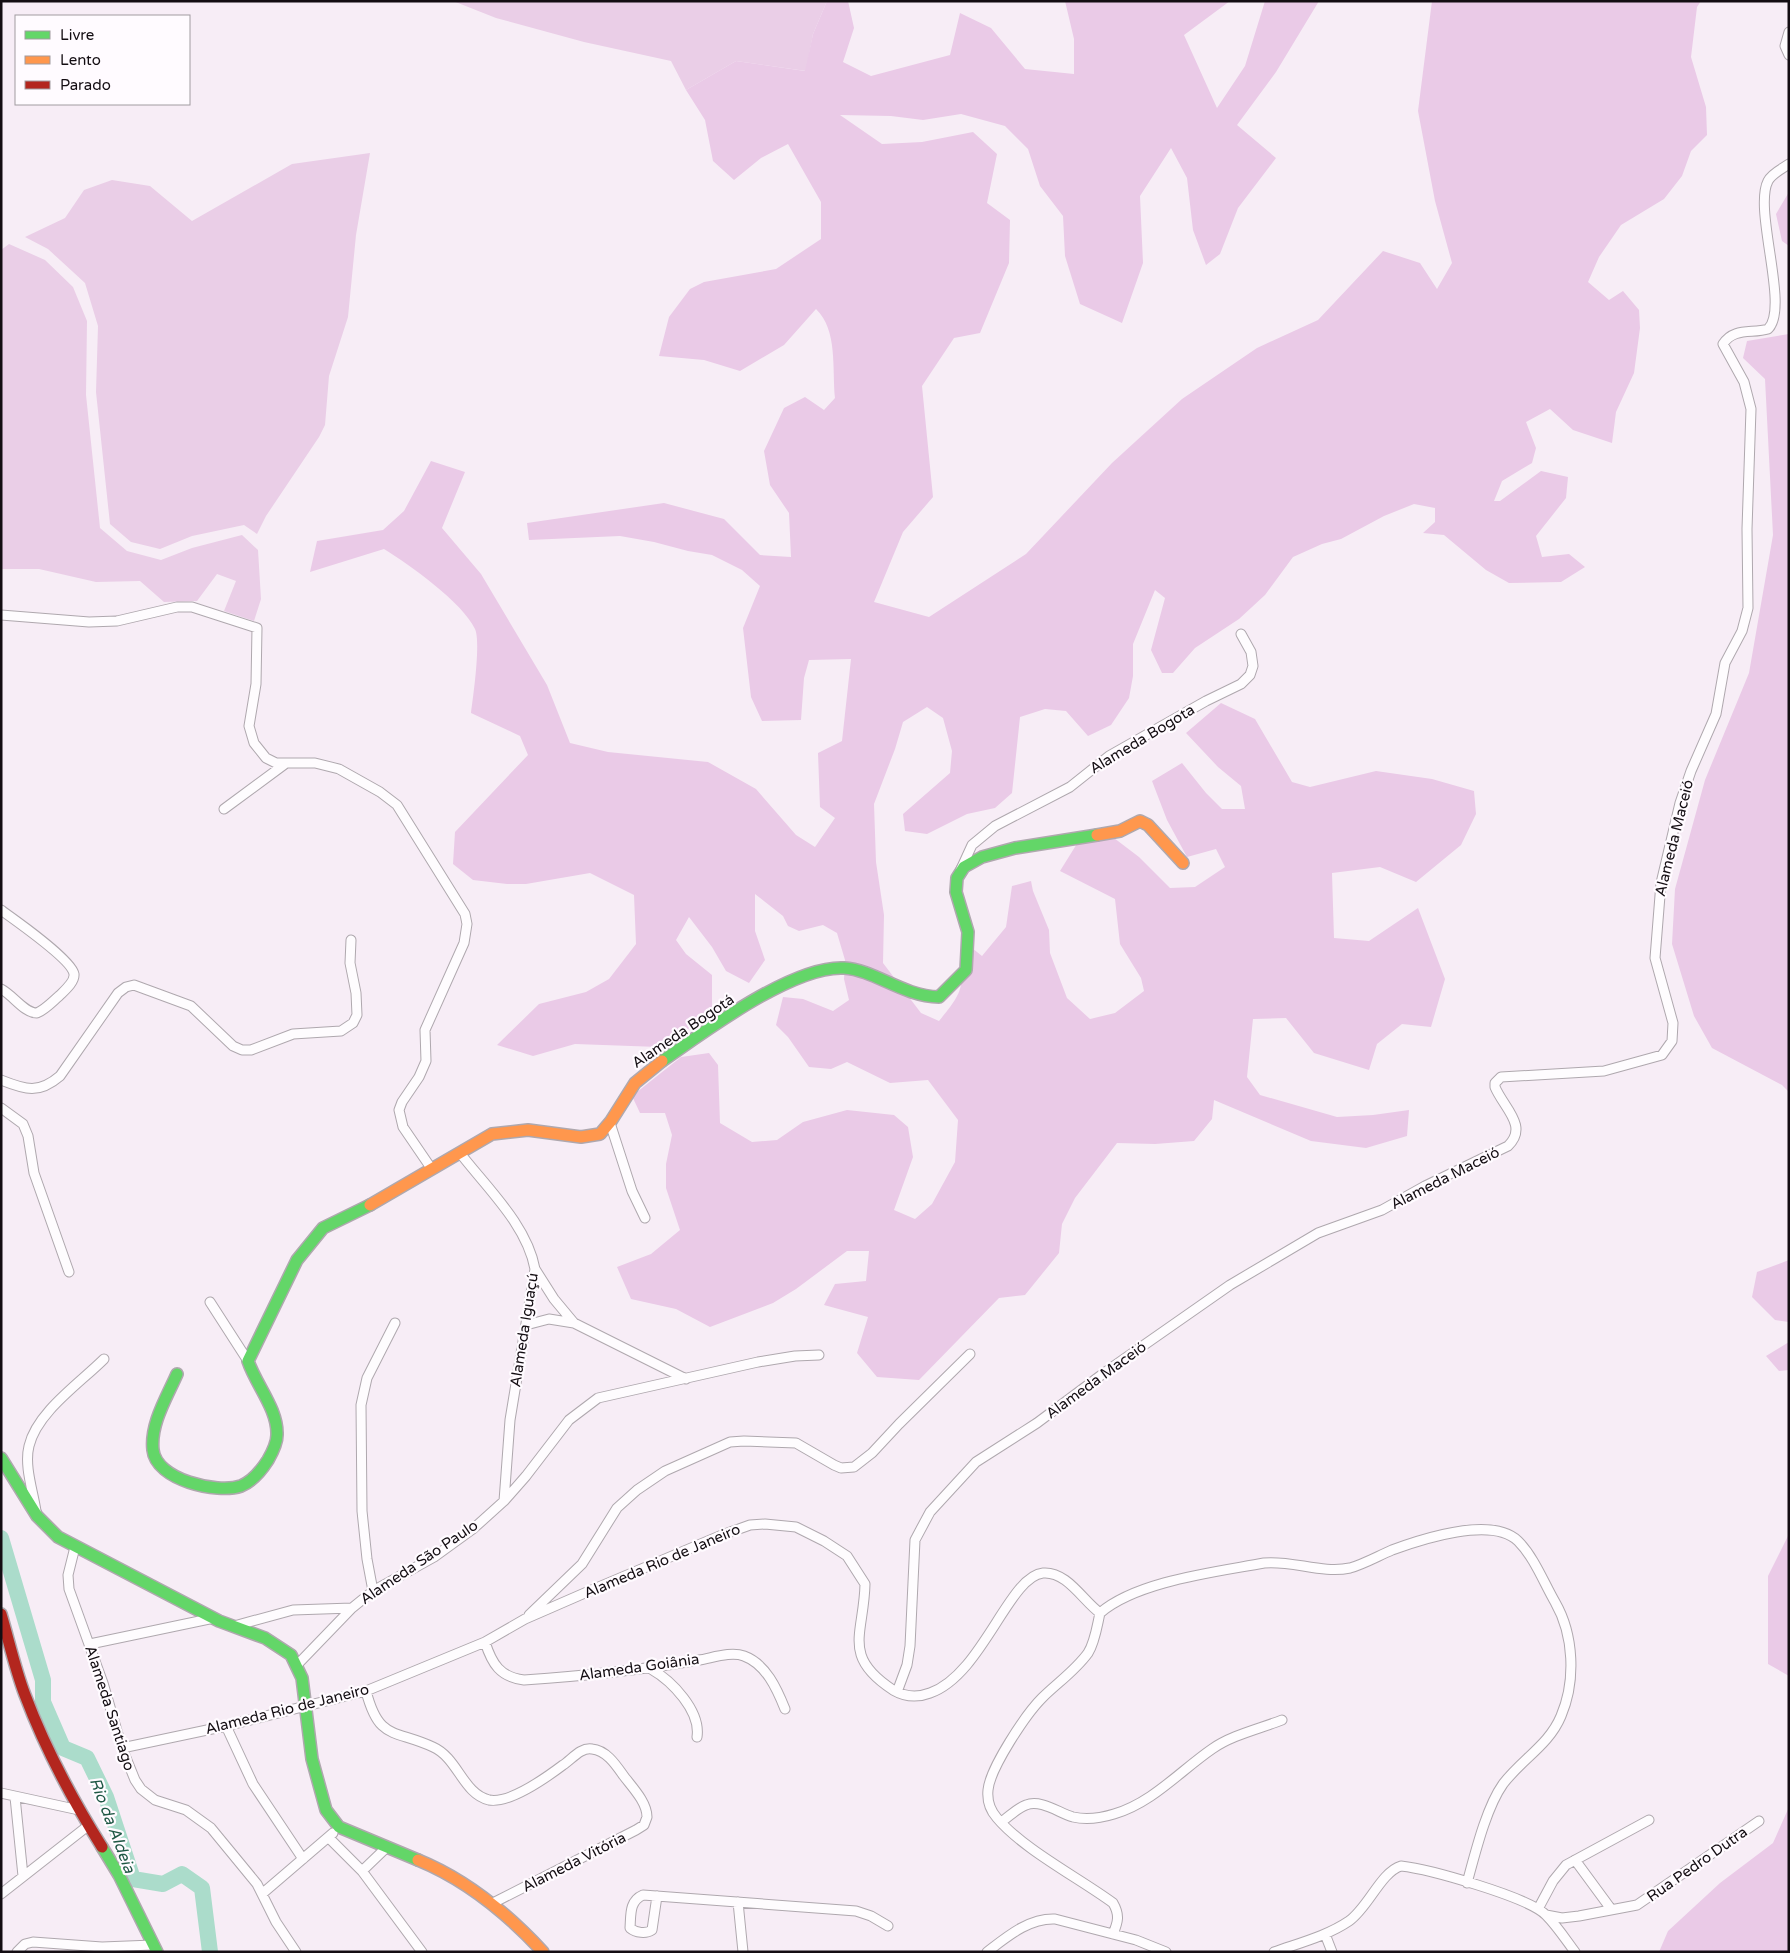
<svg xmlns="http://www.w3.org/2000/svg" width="1790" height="1953" viewBox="0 0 1790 1953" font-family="'Varela Round',sans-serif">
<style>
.green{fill:#eacee7}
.forest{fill:#eacae7}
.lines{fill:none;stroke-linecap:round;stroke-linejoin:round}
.river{stroke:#abdccb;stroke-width:16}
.street-casing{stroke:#afa8ae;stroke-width:11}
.fast-casing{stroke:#afa8ae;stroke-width:14}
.slow-casing{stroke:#afa8ae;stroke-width:14}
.jam-casing{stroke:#afa8ae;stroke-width:14}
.street{stroke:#fefcfe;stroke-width:9}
.fast{stroke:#63d668;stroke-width:11}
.slow{stroke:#ff974d;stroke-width:11}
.jam{stroke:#b3261e;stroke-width:11}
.labels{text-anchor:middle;stroke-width:4.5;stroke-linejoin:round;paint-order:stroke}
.street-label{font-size:15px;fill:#130d12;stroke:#fffbff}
.water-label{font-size:16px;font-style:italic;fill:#1f5845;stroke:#fffbff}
</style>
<rect width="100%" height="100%" fill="#f7edf6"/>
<path class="green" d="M453,1H827L813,34L806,71L736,61L686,90L671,61L584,42L496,18Z
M370,153L356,235L348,317L329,376L325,425L319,437L266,516L257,534L244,525L192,536L160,549L131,542L110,524L96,392L98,326L85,283L48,249L25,237L65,218L84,190L112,180L150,186L192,221L292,164Z
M9,244L45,260L73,287L87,321L86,395L100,528L127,551L161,560L192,548L242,535L258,550L261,599L254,621L224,611L236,581L217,574L197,601L164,602L140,581L96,582L39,569H1V250Z"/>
<path class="forest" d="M827,1H848L854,28L843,62L871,76L950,55L960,13L991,28L1025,69L1074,74V39L1065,1H1230L1184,35L1217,108L1245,66L1265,1H1319L1276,72L1237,125L1276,158L1238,208L1220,254L1206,265L1193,230L1187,178L1171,148L1140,196L1143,263L1122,323L1080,304L1065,256L1063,216L1040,186L1028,149L1005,126L961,114L923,120L891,116L840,115L882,144L922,142L973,132L997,154L987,203L1010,220L1009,263L980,333L954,338L922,386L933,497L903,532L874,602L929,617L1026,554L1112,463L1182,399L1257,348L1318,320L1383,251L1420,263L1437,289L1452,263L1435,201L1418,111L1432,1H1701L1697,7L1691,57L1706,107L1707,135L1691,151L1682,176L1664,199L1621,225L1599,257L1588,282L1609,300L1623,291L1639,310L1640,328L1634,373L1616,412L1612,443L1573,430L1550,409L1526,422L1536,448L1532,463L1502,481L1494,501H1500L1541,471L1568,477L1566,498L1536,536L1542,557L1569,554L1585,567L1561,582L1509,583L1486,570L1444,535L1423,533L1435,522V508L1414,504L1384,516L1341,539L1322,544L1293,557L1265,595L1239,619L1195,648L1173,673H1162L1151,650L1165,598L1155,590L1133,644V676L1129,698L1111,725L1088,736L1066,711L1045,709L1020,717L1012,793L995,808L967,814L927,834L905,831L903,814L950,773L952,751L943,718L927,707L903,722L895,749L874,804L876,862L884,915L883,963L921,1013L939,1021C961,994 965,988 960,953L967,944L982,956L1006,927L1012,886L1031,881L1033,891L1049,930L1050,953L1067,998L1090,1019L1115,1013L1144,991L1141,978L1120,944L1115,899L1060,871L1083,834L1114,838L1139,857L1170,888L1195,887L1225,867L1216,849L1187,857L1167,820L1152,781L1182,763L1206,793L1222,809H1245L1241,786L1218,767L1186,733L1221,703L1255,719L1292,782L1310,787L1376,771L1432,779L1474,791L1476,814L1461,845L1416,882L1380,867L1332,873L1334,938L1369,941L1418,908L1445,979L1431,1027L1402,1024L1377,1044L1369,1070L1314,1053L1286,1018L1253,1019L1247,1077L1260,1095L1337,1117L1373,1115L1409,1110L1407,1136L1366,1148L1311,1141L1214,1100L1212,1119L1194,1141L1155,1144L1117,1143L1075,1198L1062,1224L1059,1253L1025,1295L999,1298L919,1380L877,1377L857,1353L868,1317L824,1305L835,1284L866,1281L869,1251H847L796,1289L773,1303L710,1327L676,1309L631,1299L617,1267L651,1254L680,1230L666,1188V1164L672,1135L665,1113H640L632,1096L681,1057L709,1053L718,1065L720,1123L752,1142L777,1140L803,1122L847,1110L894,1115L908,1127L913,1157L894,1210L915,1219L932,1204L955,1162L958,1120L928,1080L890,1083L847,1062L831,1069L809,1067L788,1037L776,1025L783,997L803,999L833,1011L849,1000L844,979L845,960L837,933L823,925L799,931L788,926L783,916L755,894V931L765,960L749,983L726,971L712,947L689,917L676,940L686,954L712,975V1014L659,1047L575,1044L533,1056L497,1045L539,1004L586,992L609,979L636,944L634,895L590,873L526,884H507L473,880L453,864L455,832L528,755L520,736L471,713C473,698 481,642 475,629C462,602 410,565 384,549L310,572L317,541L383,530L404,511L431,461L465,472L442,528L481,574L547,685L570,743L608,752L708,762L756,789L796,835L815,847L835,818L820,807L818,753L842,741L851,659L809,660L804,678L801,720L762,721L751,697L743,628L760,586L742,570L712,555L688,551L654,542L620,536L529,540L527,523L664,503L724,519L760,555L791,557L789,513L770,485L764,451L784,408L805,397L824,410L835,398C832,369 838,330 816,309L784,345L740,371L704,360L659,356L669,317L690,289L704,282L776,269L821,239V202L788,144L761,158L734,180L713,161L705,120L686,90L736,61L805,71L813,34Z
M1789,192V246L1782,241L1776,214Z
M1789,334V1092L1782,1085L1712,1048L1694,1016L1672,944L1675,889L1705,780L1749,673L1773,535L1765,379L1743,358L1747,341Z
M1789,1260V1322L1775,1320L1752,1297L1757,1272Z
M1789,1342V1370L1779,1371L1766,1356Z
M1789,1534V1676L1768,1664V1576Z
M1789,1807V1952H1659L1668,1931L1720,1883L1773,1843Z"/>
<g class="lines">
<path class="river" d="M1,1538L43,1680V1702L63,1748L87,1758L106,1797L133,1879L163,1884L182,1874L202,1888L210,1952"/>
<g class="street-casing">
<path id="street" d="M1789,32L1785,46L1789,55
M1,615L89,622L117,621L177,607H192L257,628L256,684L249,726L254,743L266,758L276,763H315L339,769L380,792L397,805L465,914L467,924L464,943L425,1030L426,1061L419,1077L402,1102L399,1110L403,1127L431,1168
M224,809L285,764
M961,869L972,845L995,826L1070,787L1109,756L1206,701L1241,684L1250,675L1253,666L1251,652L1241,634
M1,910C15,920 72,960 74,974C75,982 64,991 59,996C52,1002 46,1009 37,1013C24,1013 13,995 1,989
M1,1080C26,1090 39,1094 60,1076L118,993L126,987L134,985L191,1006L233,1046L242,1050H251L293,1034L341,1031L353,1023L357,1015L356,993L350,963L351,940
M1,1108L23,1124L28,1136L34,1173L69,1272
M610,1123L632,1191L645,1218
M460,1153C487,1188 527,1225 535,1269L510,1420L504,1501
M535,1269L554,1299L574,1323L686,1379
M210,1302L248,1361
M526,1325L549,1319L574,1323
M36,1511C33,1491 24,1466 29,1446C37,1412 80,1383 104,1359
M75,1547L68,1575L69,1589L103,1683L122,1748L135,1780L141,1789L155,1800L186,1810L211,1828L257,1884L276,1922L296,1952
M373,1591L367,1559L362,1511L361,1405L367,1378L395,1323
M1100,1613C1137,1581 1216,1572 1264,1563C1292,1560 1322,1574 1350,1568C1364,1564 1378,1556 1392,1550C1422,1539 1492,1516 1518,1541C1534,1557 1544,1583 1555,1602C1574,1635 1576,1681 1561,1716C1549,1745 1522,1759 1503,1784C1486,1808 1475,1854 1467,1883
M1100,1613C1097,1626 1095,1642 1088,1653C1075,1671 1057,1683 1042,1698C1026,1714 990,1768 988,1790C987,1800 990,1810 997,1818C1023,1849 1079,1878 1113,1903C1120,1915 1118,1922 1113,1934
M529,1615L582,1564L617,1508L637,1490L665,1471L730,1442L744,1441L796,1443L834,1465L841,1468L854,1467L872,1453L899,1424L970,1354
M234,1626L293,1610L352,1608L373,1591L434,1557L474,1528L504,1501L526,1476L569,1420L598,1398L758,1362L795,1356L819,1355
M485,1642C492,1664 500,1677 524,1680C583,1676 641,1670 699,1660C712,1658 731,1651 744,1656C766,1664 777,1689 785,1709
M90,1644L214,1618
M297,1665L352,1608
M651,1669C672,1681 701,1711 697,1737
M366,1691C379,1741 394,1729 433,1747C458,1758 463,1794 489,1800C510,1804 547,1777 563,1765C572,1759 581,1747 592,1749C606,1750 616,1765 623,1775C632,1787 647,1802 647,1817L644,1825L636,1830L493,1903
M897,1692L907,1665L910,1646L915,1540L930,1512L976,1462L1037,1423L1104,1373L1230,1285L1318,1233L1382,1210L1425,1186L1508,1146C1529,1126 1503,1107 1495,1087V1083L1501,1077L1604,1071L1662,1055L1672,1041L1673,1023L1655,958L1661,883L1680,803L1691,771L1716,714L1725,663L1742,631L1748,608L1747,529L1751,409L1744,382L1723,344C1734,327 1752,334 1768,329C1790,308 1753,210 1768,181C1772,173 1782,169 1789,164
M226,1726L253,1784L303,1859
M122,1748L226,1726L366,1691L485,1642L525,1619L587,1592L722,1535L750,1525L765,1524L796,1527L824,1541L847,1556L865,1584C864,1634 841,1656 893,1690C905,1697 917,1698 930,1693C982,1675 1009,1576 1043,1573C1067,1571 1083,1601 1100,1613
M1,1793L79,1810
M15,1797L23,1876
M1001,1822C1009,1817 1017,1808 1026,1805C1041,1799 1059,1813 1073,1817C1086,1820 1101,1818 1114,1814C1152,1803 1180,1771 1212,1749C1232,1735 1259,1729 1282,1720
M329,1838L362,1871L422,1952
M1575,1860L1611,1909
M362,1871L387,1847
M263,1893L333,1833
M1,1894L89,1825
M657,1896L652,1930C646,1934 636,1933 630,1928C631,1915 629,1901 643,1895L856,1911L871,1916L888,1926
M738,1902L743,1952
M1538,1909L1553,1881L1566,1865L1649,1820
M1546,1915L1562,1918L1579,1916L1637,1905L1759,1821
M1325,1934L1332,1952
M17,1952L25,1944L33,1942L102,1947L153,1945
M987,1952C1008,1936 1029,1918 1055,1919L1136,1940L1166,1952
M1274,1952C1299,1943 1327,1936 1349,1921C1368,1908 1381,1872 1401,1866C1429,1869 1528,1897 1546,1915C1557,1926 1566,1940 1575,1952"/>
</g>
<g class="fast-casing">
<path id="fast" d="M662,1061C704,1032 793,965 844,968C875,970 902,996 939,997L966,970L968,932L956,892L957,878L964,867L982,857L1015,848L1097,835
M177,1374C167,1397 150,1424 153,1450C156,1480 217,1494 241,1486C253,1481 261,1471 268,1460C272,1453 277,1444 277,1435C278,1409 256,1385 248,1361L297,1260L323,1228L370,1205
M1,1458L37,1516L58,1537L219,1621L265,1638L291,1655L302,1678L312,1759L326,1810L339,1827L418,1860
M102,1847L119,1875L157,1952"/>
</g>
<g class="slow-casing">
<path id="slow" d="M1097,835L1120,831L1140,821L1148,825L1183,863
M370,1205L492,1134L528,1130L581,1137L600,1134L611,1121L635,1083L662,1061
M418,1860C467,1880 507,1913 543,1952"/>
</g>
<g class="jam-casing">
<path id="jam" d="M1,1614C9,1641 15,1669 25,1695C45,1748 72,1799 102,1847"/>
</g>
<use href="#street" class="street"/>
<use href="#fast" class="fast"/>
<use href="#slow" class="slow"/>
<use href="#jam" class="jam"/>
</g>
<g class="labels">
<g class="street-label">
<text transform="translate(1142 739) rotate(-31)" y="5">Alameda Bogota</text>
<text transform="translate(1674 838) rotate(-76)" y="5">Alameda Maceió</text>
<text transform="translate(683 1031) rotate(-34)" y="5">Alameda Bogotá</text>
<text transform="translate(1445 1178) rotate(-27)" y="5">Alameda Maceió</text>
<text transform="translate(524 1330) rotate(-81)" y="5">Alameda Iguaçú</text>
<text transform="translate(1096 1380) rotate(-36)" y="5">Alameda Maceió</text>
<text transform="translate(662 1561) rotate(-23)" y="5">Alameda Rio de Janeiro</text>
<text transform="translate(419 1562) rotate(-34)" y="5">Alameda São Paulo</text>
<text transform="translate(639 1667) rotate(-8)" y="5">Alameda Goiânia</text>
<text transform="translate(110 1708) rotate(72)" y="5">Alameda Santiago</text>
<text transform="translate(287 1709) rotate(-14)" y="5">Alameda Rio de Janeiro</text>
<text transform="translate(574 1862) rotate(-27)" y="5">Alameda Vitória</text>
<text transform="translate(1697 1864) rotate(-35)" y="5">Rua Pedro Dutra</text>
</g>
<g class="water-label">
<text transform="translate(113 1825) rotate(69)" y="6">Rio da Aldeia</text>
</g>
</g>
<rect width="1790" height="1953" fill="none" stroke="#130d12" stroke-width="5"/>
<rect x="15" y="15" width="175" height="90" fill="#fffbff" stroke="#a19ca0"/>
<rect x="25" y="31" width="25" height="8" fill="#63d668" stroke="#a19ca0"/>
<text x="60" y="40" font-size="15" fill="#130d12">Livre</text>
<rect x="25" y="56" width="25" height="8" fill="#ff974d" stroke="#a19ca0"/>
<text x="60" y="65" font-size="15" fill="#130d12">Lento</text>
<rect x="25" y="81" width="25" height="8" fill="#b3261e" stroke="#a19ca0"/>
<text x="60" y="90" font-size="15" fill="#130d12">Parado</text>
</svg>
